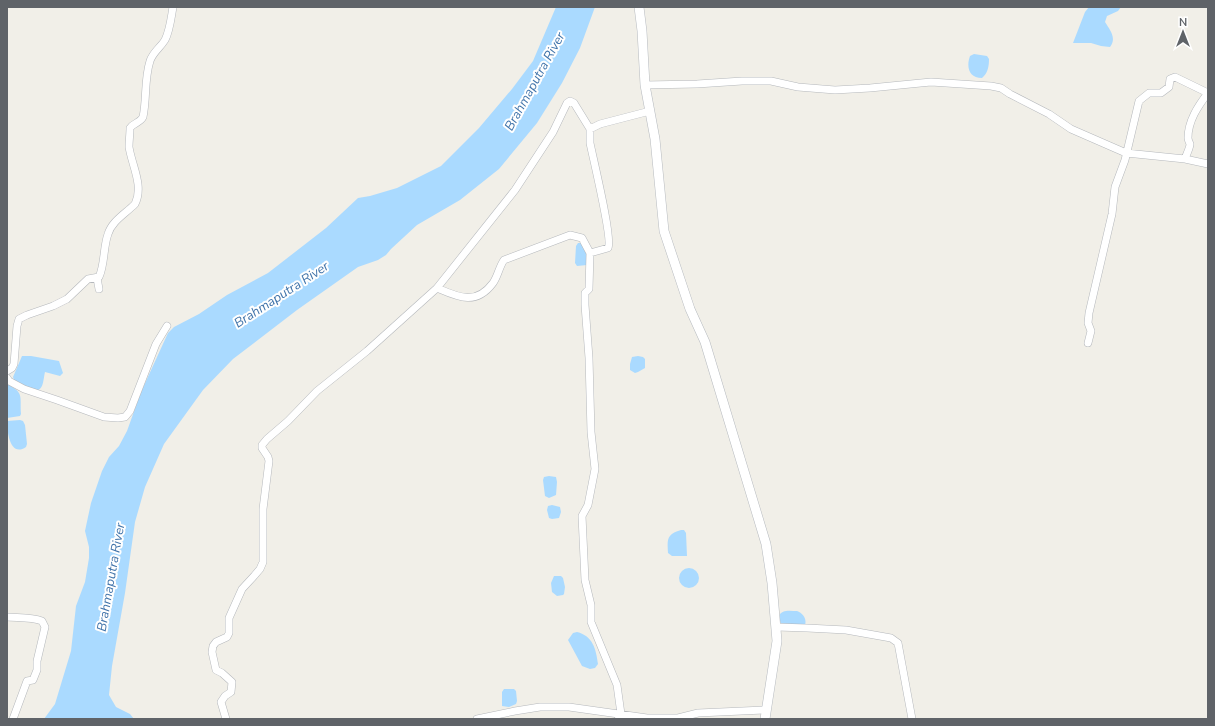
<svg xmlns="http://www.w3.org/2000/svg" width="1215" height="726" viewBox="0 0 1215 726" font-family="'Nunito Sans',sans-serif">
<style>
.water{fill:#aadaff}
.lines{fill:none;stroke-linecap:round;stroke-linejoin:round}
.street-casing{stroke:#b5b8bc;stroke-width:8}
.secondary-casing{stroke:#b6babf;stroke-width:10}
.street{stroke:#fff;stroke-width:7}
.secondary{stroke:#fff;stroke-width:9}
.labels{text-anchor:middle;stroke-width:4;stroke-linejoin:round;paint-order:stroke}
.water-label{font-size:13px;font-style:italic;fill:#4174aa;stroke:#fff}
</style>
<rect width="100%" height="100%" fill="#f1efe8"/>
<path class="water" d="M556,7H595L580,48L562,83L537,123L499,169L460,200L417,225L391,249L386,255L378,260L358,267L297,310L233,359L203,390L164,444L145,487L135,522L125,593L112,666L109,695L116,707L130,714L134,719H44L55,704L71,651L76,606L85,582L89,558V547L85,531L91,503L102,471L109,457L119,446L127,431L141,392L168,333L174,327L199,314L227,295L268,273L326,228L358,198L370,196L397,188L441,166L479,128L512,89L533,61Z
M1089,7H1121L1118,11L1107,16L1105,22C1110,30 1117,38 1110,47L1101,46L1091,43H1073L1085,12Z
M974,54L987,56L989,59C989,66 988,73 982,78C969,78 966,67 970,56Z
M578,243H583L587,252V265L577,266L575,263L576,246Z
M22,356H31L59,361L63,373L60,376L45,372C43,380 44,390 35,391L14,380L13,377Z
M638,356L643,357L645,359V368L638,372L635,373L630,370V364L632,357Z
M7,384C24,393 20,395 21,414L20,416L7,418Z
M20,420L23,421L25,425L27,444L26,447C10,458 7,431 7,421Z
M549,476L556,477L557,482L556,495L549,498L545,496L543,480L544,477Z
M552,505L560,507L561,512L559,518L552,519L549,518L547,510L548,506Z
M681,530H684L686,533L687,556H672L668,553C667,539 667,534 681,530Z
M679 578a10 10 0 1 1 20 0a10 10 0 1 1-20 0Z
M554,576H561L563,578L565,587L564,594L563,595L557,596L552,592L551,583Z
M797,611C803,613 807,619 805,625H781L779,616C782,609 790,611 797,611Z
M577,632C593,636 596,649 598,664L595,668L590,669L582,666L568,640L573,633Z
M504,689H514L516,691L517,701L516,704L509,707L502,706V692Z"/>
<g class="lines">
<g class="street-casing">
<path id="street" d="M645,85L697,84L742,81H771L798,87L835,90L870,88L931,82L991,86L1001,88L1010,94L1049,114L1071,129L1126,153L1185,159L1208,164
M1185,159C1186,155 1190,148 1190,144C1189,142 1188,140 1188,138C1188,121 1198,106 1208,93
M590,253L589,289L585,293V305L589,358L591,432L595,469L588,505L582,516L585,580L591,605V622L617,685L621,714L618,719
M97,278L99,289
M437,288L515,190L553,132L567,103L570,101L574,103L590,129
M1088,343L1091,331L1088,323L1089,313L1112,214L1115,187L1125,160L1139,101L1149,93H1161L1169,87L1170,79L1175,77L1208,93
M7,371L12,368L14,364L17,326L19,319L27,315L53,306L67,299L88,279L99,277C105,264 103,248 108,234C112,221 125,214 135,204C144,186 132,166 129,147C129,141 130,134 130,128C133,123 140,123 143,117C147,98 144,80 150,61C153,52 160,48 165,40C170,30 171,18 173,7
M7,378L9,381L24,389L57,400L104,417L118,418L125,417L130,411L156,344L167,326
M7,617C19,618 31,617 42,621L45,627L37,661V670L33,680L27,681L13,719
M777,627L807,628L846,630L891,638L898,643L912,719
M226,719L221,702L225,696L231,692L232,682L222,673L216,670L212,652L213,646L216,642L227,637L229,633V618L242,589L254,576L260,569L263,562V509L269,461L268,457L262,448V445L267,439L288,421L317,391L367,351L437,288C458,297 476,306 493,283C498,276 499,267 504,260L570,235L582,238L590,253L608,248C613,240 593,158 590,143V129L600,124L650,111
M477,719L515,711L540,707H569L647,718H678L698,713L766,710"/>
</g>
<g class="secondary-casing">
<path id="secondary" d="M639,7L642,31L645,85L655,139L664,231L690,309L705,342L766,544L772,583L777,641L765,719"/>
</g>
<use href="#street" class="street"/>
<use href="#secondary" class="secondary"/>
</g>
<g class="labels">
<g class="water-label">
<text transform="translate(534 81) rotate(-61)" y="5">Brahmaputra River</text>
<text transform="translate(281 294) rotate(-33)" y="5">Brahmaputra River</text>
<text transform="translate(110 577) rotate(-80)" y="5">Brahmaputra River</text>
</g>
</g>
<rect width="1215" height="726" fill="none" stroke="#5f6368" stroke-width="16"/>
<g transform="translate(1183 32)" stroke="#ffffff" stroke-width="3" paint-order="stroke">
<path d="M0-3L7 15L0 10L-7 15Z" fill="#5f6368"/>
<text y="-6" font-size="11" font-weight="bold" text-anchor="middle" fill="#5f6368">N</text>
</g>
</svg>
